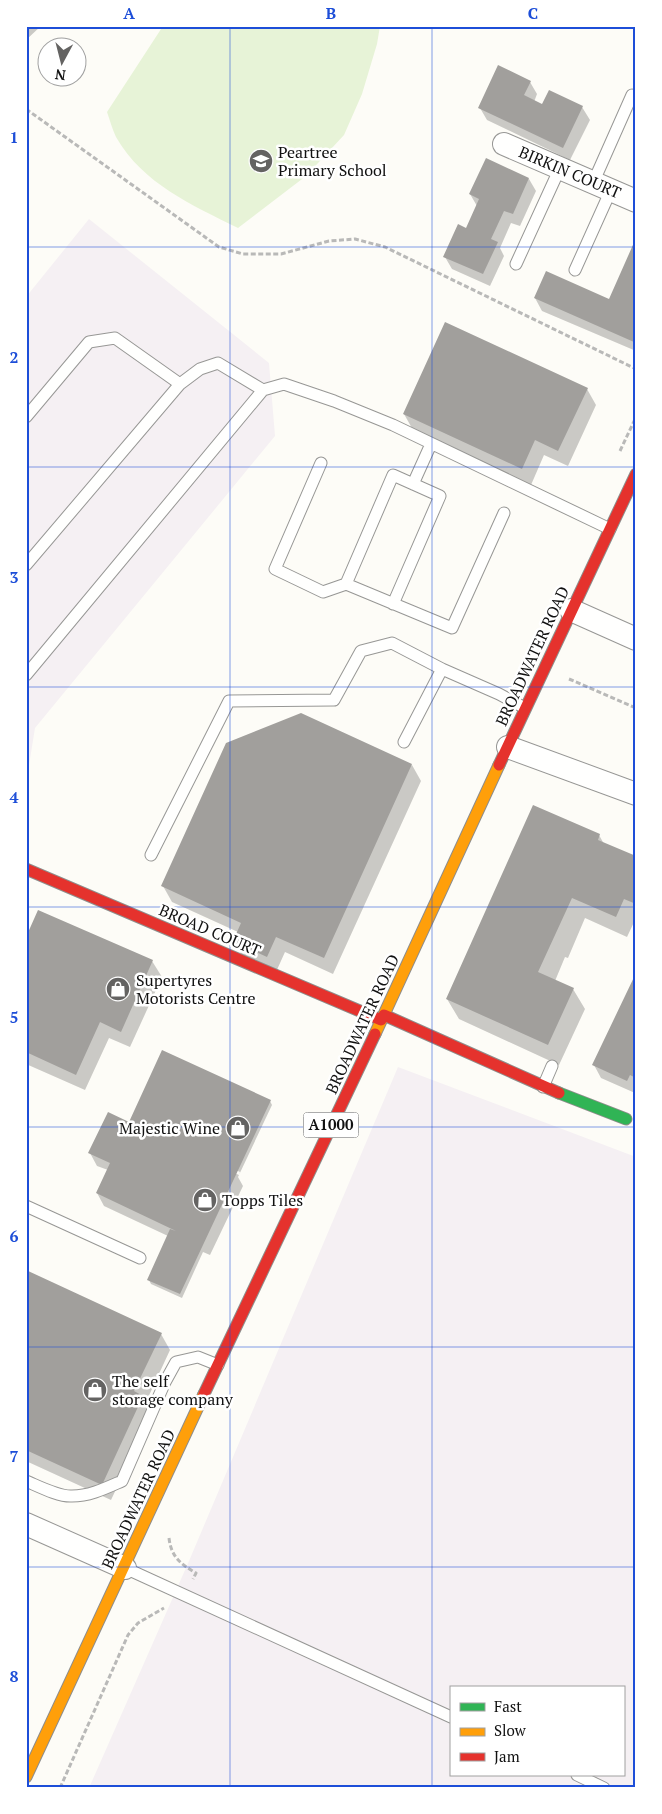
<svg xmlns="http://www.w3.org/2000/svg" width="662" height="1814" viewBox="0 0 662 1814" font-family="'PT Serif',serif">
<style>
.industrial{fill:#f5f0f3;fill-rule:evenodd}
.green{fill:#e7f3d7}
.shadow{fill:#0003}
.building{fill:#a19f9c}
.lines{fill:none;stroke-linecap:round;stroke-linejoin:round}
.lane-casing{stroke:#979795;stroke-width:13}
.street-casing{stroke:#979795;stroke-width:24}
.fast-casing{stroke:#8e8d8b;stroke-width:13}
.slow-casing{stroke:#8e8d8b;stroke-width:13}
.jam-casing{stroke:#8e8d8b;stroke-width:13}
.path{stroke:#b9b9b8;stroke-width:3;stroke-dasharray:5 2.5;stroke-linecap:butt}
.lane{stroke:#fffffe;stroke-width:11}
.street{stroke:#fffffe;stroke-width:22}
.fast{stroke:#30b455;stroke-width:11}
.slow{stroke:#ff9f0a;stroke-width:11}
.jam{stroke:#e5322d;stroke-width:11}
.grid{fill:none;stroke:#1d4ed8;stroke-width:1;stroke-opacity:0.55}
.labels{text-anchor:middle;stroke-width:5;stroke-linejoin:round;paint-order:stroke}
.shield{fill:#fff;stroke:#585858;stroke-width:1}
.shield-label{font-size:15px;font-weight:bold;fill:#111}
.poi-label{font-size:16px;fill:#111;stroke:#fff;text-anchor:start}
.street-label{font-size:16px;fill:#111;stroke:#fff}
.neatline{fill:none;stroke:#1d4ed8;stroke-width:2}
.grid-label{font-size:16px;text-anchor:middle;font-weight:bold;fill:#1d4ed8}
</style>
<rect width="100%" height="100%" fill="#fdfcf7"/>
<path class="industrial" d="M89,219L269,363L275,436L35,728L26,784V297Z
M398,1067L636,1157V1788H89L189,1561ZM451,1688H623V1775H451Z"/>
<path class="green" d="M163,26H380L377,44L362,94L344,135L306,176L238,228C192,205 143,184 116,137C112,129 110,120 107,112Z"/>
<path class="shadow" d="M26,26H41L26,40Z
M530,82L537,94L534,102L543,106L582,107L590,120L570,160L487,120L480,108Z
M529,179L536,191L520,226L511,223L500,248L504,256L490,286L452,269L445,257L467,229L477,206L470,194Z
M636,241V351L542,311L535,298L610,301Z
M587,389L596,405L568,466L544,455L531,485L413,430L404,414Z
M412,765L421,781L333,974L285,952L276,972L243,957L234,941L238,932L172,902L163,886Z
M599,835L604,844L636,858V918L627,937L585,918L568,958L565,957L555,981L573,989L585,1009L559,1065L459,1019L447,999Z
M26,940L152,961L162,977L130,1047L109,1038L85,1090L26,1064Z
M636,976V1090L635,1093L601,1078L594,1065Z
M270,1101L272,1105L238,1177L243,1186L210,1255L203,1252L182,1298L151,1284L149,1280L168,1236L104,1206L97,1193L108,1170L97,1166L90,1153L108,1114L239,1175L240,1172L131,1121Z
M26,1271L161,1334L170,1350L146,1402L152,1413L111,1500L26,1461Z"/>
<path class="building" d="M498,65L531,81L524,95L542,104L549,90L583,106L563,148L478,108Z
M486,158L529,178L513,214L504,211L491,239L498,242L483,274L443,257L458,224L466,228L479,199L469,194Z
M636,238V338L634,342L534,298L546,271L609,299Z
M445,322L588,388L558,451L535,440L522,469L403,414Z
M301,713L412,764L324,958L276,937L267,957L233,941L241,923L161,886L226,743Z
M533,805L600,834L598,840L636,856V904L624,899L616,917L572,898L538,972L574,988L548,1045L446,999Z
M38,910L153,960L121,1032L100,1022L76,1075L26,1052V937Z
M636,973V1078L630,1075L627,1081L592,1065Z
M162,1050L271,1100L180,1294L147,1280L170,1229L176,1231L96,1193L110,1163L88,1153L108,1112L129,1122Z
M26,1270L162,1333L134,1391L143,1396L102,1485L26,1450Z"/>
<g class="lines">
<g class="lane-casing">
<path id="lane" d="M593,183L632,95
M516,264L560,168
M575,270L611,190
M26,417L89,342L115,338L180,384
M321,463L275,569L323,592L346,584
M413,484L431,444
M26,565L180,384L200,369L218,363L263,390
M393,604L440,496L393,475L346,584L452,628L504,513
M26,675L263,390L284,384L334,401L393,425L610,529
M404,742L442,669L499,694L525,708
M151,855L229,701L334,700L361,651L392,643L442,669
M543,1087L552,1066
M26,1206L140,1258
M26,1481C38,1486 59,1497 72,1496C90,1496 106,1488 122,1481L165,1382L176,1362L198,1357L218,1365
M125,1568L451,1717
M577,1775L604,1788"/>
</g>
<g class="street-casing">
<path id="street" d="M504,144L636,201
M571,610L636,639
M508,747L636,794
M26,1524L125,1568"/>
</g>
<g class="fast-casing">
<path id="fast" d="M559,1093L626,1119"/>
</g>
<g class="slow-casing">
<path id="slow" d="M375,1034L499,765
M26,1777L204,1394"/>
</g>
<g class="jam-casing">
<path id="jam" d="M499,765L636,474
M26,869L381,1020
M384,1015L559,1093
M204,1394L375,1034"/>
</g>
<path class="path" d="M26,109L219,247L243,254H281L329,241L355,239L385,247L636,369
M620,451L636,417
M569,679L636,708
M169,1538C171,1556 180,1564 196,1573L193,1579
M60,1788L128,1635L138,1623L164,1608"/>
<use href="#lane" class="lane"/>
<use href="#street" class="street"/>
<use href="#fast" class="fast"/>
<use href="#slow" class="slow"/>
<use href="#jam" class="jam"/>
</g>
<path class="grid" d="M230,26V1788M432,26V1788M26,247H636M26,467H636M26,687H636M26,907H636M26,1127H636M26,1347H636M26,1567H636"/>
<defs>
<g id="school-disc" transform="scale(1.25)"><circle r="9.5" fill="#646362" stroke="#fff"/><path d="M0-5L7-2L0 1L-7-2ZM-4 1L0 2.5L4 1V4Q0 6-4 4Z" fill="#fff"/></g>
<g id="shop-disc" transform="scale(1.25)"><circle r="9.5" fill="#646362" stroke="#fff"/><path d="M-5-2.5h2.3a2.7 3.5 0 0 1 5.4 0H5L5.5 6h-11ZM-1.5-2.5h3a1.5 2.3 0 0 0-3 0Z" fill="#fff"/></g>
</defs>
<g fill-rule="evenodd">
<use href="#school-disc" x="261" y="161"/>
<use href="#shop-disc" x="118" y="989"/>
<use href="#shop-disc" x="238" y="1128"/>
<use href="#shop-disc" x="205" y="1200"/>
<use href="#shop-disc" x="95" y="1390"/>
</g>
<g class="labels">
<rect class="shield" x="303.5" y="1112.5" width="55" height="25" rx="4"/>
<g class="shield-label">
<text x="331" y="1130">A1000</text>
</g>
<g class="poi-label">
<text x="278" y="158">Peartree<tspan x="278" dy="18">Primary School</tspan></text>
<text x="136" y="986">Supertyres<tspan x="136" dy="18">Motorists Centre</tspan></text>
<text x="220" y="1134" text-anchor="end">Majestic Wine</text>
<text x="222" y="1206">Topps Tiles</text>
<text x="112" y="1387">The self<tspan x="112" dy="18">storage company</tspan></text>
</g>
<g class="street-label">
<text transform="translate(570 172) rotate(23)" y="6">BIRKIN COURT</text>
<text transform="translate(532 656) rotate(-65)" y="6">BROADWATER ROAD</text>
<text transform="translate(210 930) rotate(23)" y="6">BROAD COURT</text>
<text transform="translate(362 1024) rotate(-65)" y="6">BROADWATER ROAD</text>
<text transform="translate(138 1499) rotate(-65)" y="6">BROADWATER ROAD</text>
</g>
</g>
<rect width="662" height="1814" fill="none" stroke="#ffffff" stroke-width="55"/>
<rect x="450" y="1686" width="175" height="90" fill="#ffffff" stroke="#a0a0a0"/>
<rect x="460" y="1703" width="25" height="8" fill="#30b455" stroke="#a0a0a0"/>
<text x="494" y="1712" font-size="15" fill="#111111">Fast</text>
<rect x="460" y="1728" width="25" height="8" fill="#ff9f0a" stroke="#a0a0a0"/>
<text x="494" y="1736" font-size="15" fill="#111111">Slow</text>
<rect x="460" y="1753" width="25" height="8" fill="#e5322d" stroke="#a0a0a0"/>
<text x="494" y="1762" font-size="15" fill="#111111">Jam</text>
<g transform="translate(62 62) rotate(187)"><circle r="24" fill="#ffffff" stroke="#a0a0a0"/>
<path d="M0-4L9 19L0 12L-9 19Z" fill="#646362"/>
<text y="-8" font-size="14" font-weight="bold" text-anchor="middle" fill="#111111">N</text>
</g>
<rect x="28" y="28" width="606" height="1758" class="neatline"/>
<g class="grid-label">
<text x="129" y="19">A</text>
<text x="331" y="19">B</text>
<text x="533" y="19">C</text>
<text x="14" y="143">1</text>
<text x="14" y="363">2</text>
<text x="14" y="583">3</text>
<text x="14" y="803">4</text>
<text x="14" y="1023">5</text>
<text x="14" y="1242">6</text>
<text x="14" y="1462">7</text>
<text x="14" y="1682">8</text>
</g>
</svg>
